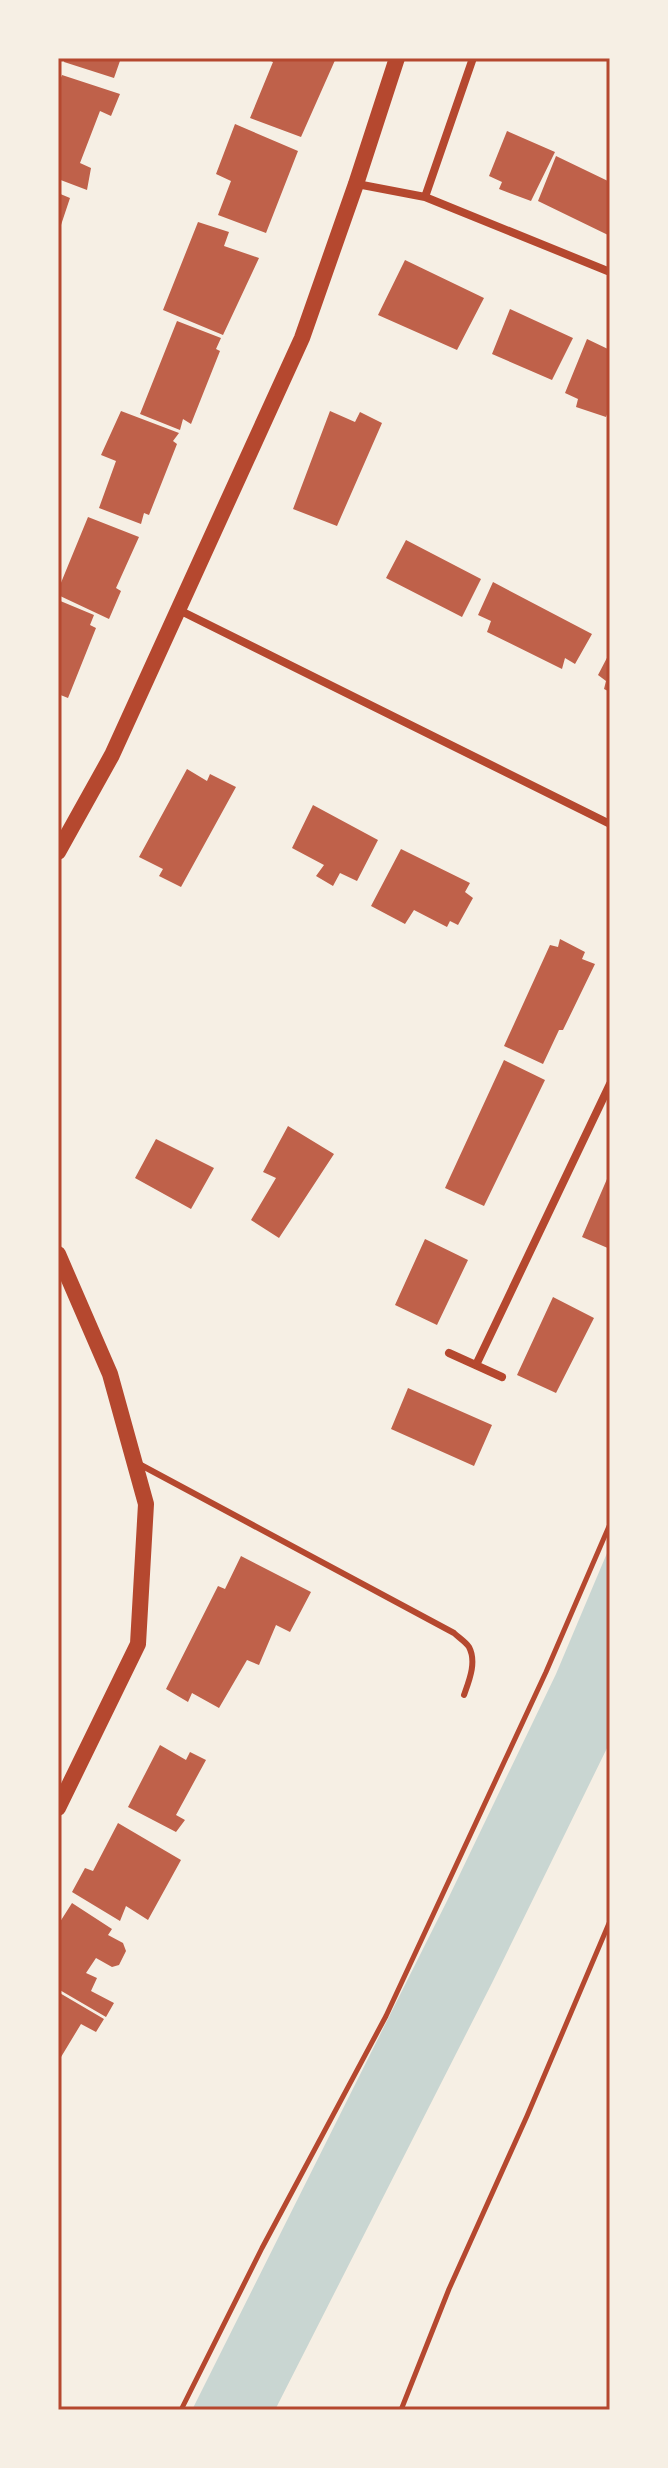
<svg xmlns="http://www.w3.org/2000/svg" width="668" height="2468" viewBox="0 0 668 2468" font-family="'Times New Roman',serif">
<style>
.water{fill:#c9d6d2}
.building{fill:#bf614a}
.lines{fill:none;stroke-linecap:round;stroke-linejoin:round}
.path{stroke:#b5482f;stroke-width:5}
.service{stroke:#b5482f;stroke-width:6}
.minor{stroke:#b5482f;stroke-width:8}
.secondary{stroke:#b5482f;stroke-width:16}
.neatline{fill:none;stroke:#b5482f;stroke-width:3}
</style>
<rect width="100%" height="100%" fill="#f6efe4"/>
<path class="water" d="M610,1546V1742L492,1983L275,2410H192L446,1903L556,1674Z"/>
<path class="building" d="M65,58H121L114,78L64,62Z
M265,58H336L301,137L250,118L273,62Z
M62,75L120,94L111,116L100,111L80,163L91,168L87,190L58,179V85Z
M235,124L298,151L266,233L218,215L231,181L216,174Z
M507,131L555,152L531,201L499,189L502,182L489,176Z
M556,156L610,182V230L608,235L538,201Z
M58,193L70,198L59,231H58Z
M198,222L229,232L224,246L259,258L223,335L163,310Z
M405,260L484,298L457,350L378,315Z
M510,309L573,338L552,380L492,354Z
M177,321L221,338L216,349L220,351L191,424L183,419L180,430L140,414Z
M587,339L610,350V407L606,417L576,407L578,399L565,393Z
M121,411L179,433L173,441L177,444L149,515L144,513L141,524L99,508L116,461L101,455Z
M330,411L355,422L360,412L382,423L337,526L293,509Z
M88,517L139,537L116,588L121,591L109,619L58,595V590Z
M406,540L481,579L462,617L386,578Z
M493,582L592,634L575,664L565,658L562,669L487,632L491,621L478,615Z
M58,600L94,615L90,625L96,628L68,698L58,694Z
M610,652V692L604,689L606,681L598,675Z
M187,769L207,781L210,774L236,787L181,887L159,876L163,869L139,857Z
M313,805L378,840L357,881L340,873L333,886L316,876L324,865L292,848Z
M401,849L470,883L465,892L473,898L458,925L450,921L447,927L414,910L405,924L371,906Z
M560,939L585,952L582,959L595,964L563,1030H559L543,1064L504,1046L550,945L558,947Z
M504,1060L545,1080L484,1206L445,1188Z
M288,1126L334,1154L279,1238L251,1220L276,1178L263,1172Z
M156,1139L214,1168L191,1209L135,1178Z
M610,1172V1249L582,1237Z
M425,1239L468,1260L437,1325L395,1305Z
M553,1297L594,1318L556,1393L517,1375Z
M408,1388L492,1425L474,1466L391,1429Z
M241,1556L311,1592L290,1632L276,1625L259,1665L247,1660L219,1708L192,1693L188,1702L166,1689L218,1586L225,1589Z
M160,1745L186,1760L190,1752L206,1760L176,1815L185,1820L176,1832L128,1807Z
M118,1823L181,1860L148,1920L126,1906L120,1921L72,1892L85,1868L93,1871Z
M72,1903L112,1929L108,1935L123,1943L126,1951L119,1965L112,1967L96,1958L86,1973L97,1978L91,1991L114,2003L106,2017L58,1989V1925Z
M58,1992L104,2019L96,2032L81,2024L58,2062Z"/>
<g class="lines">
<path class="path" d="M181,2410L262,2248L386,2016L546,1672L610,1524
M401,2410L449,2289L527,2116L610,1921"/>
<path class="service" d="M139,1464L454,1633C458,1637 466,1642 469,1647C477,1662 469,1681 464,1695"/>
<path class="minor" d="M357,184L425,197L473,58
M425,197L610,272
M179,610L610,824
M449,1353L502,1377
M476,1365L610,1084"/>
<path class="secondary" d="M58,852L112,755L302,338L356,184L397,58
M58,1254L110,1374L146,1504L138,1644L58,1808"/>
</g>
<rect width="668" height="2468" fill="none" stroke="#f6efe4" stroke-width="120"/>
<rect x="60" y="60" width="548" height="2348" class="neatline"/>
</svg>
